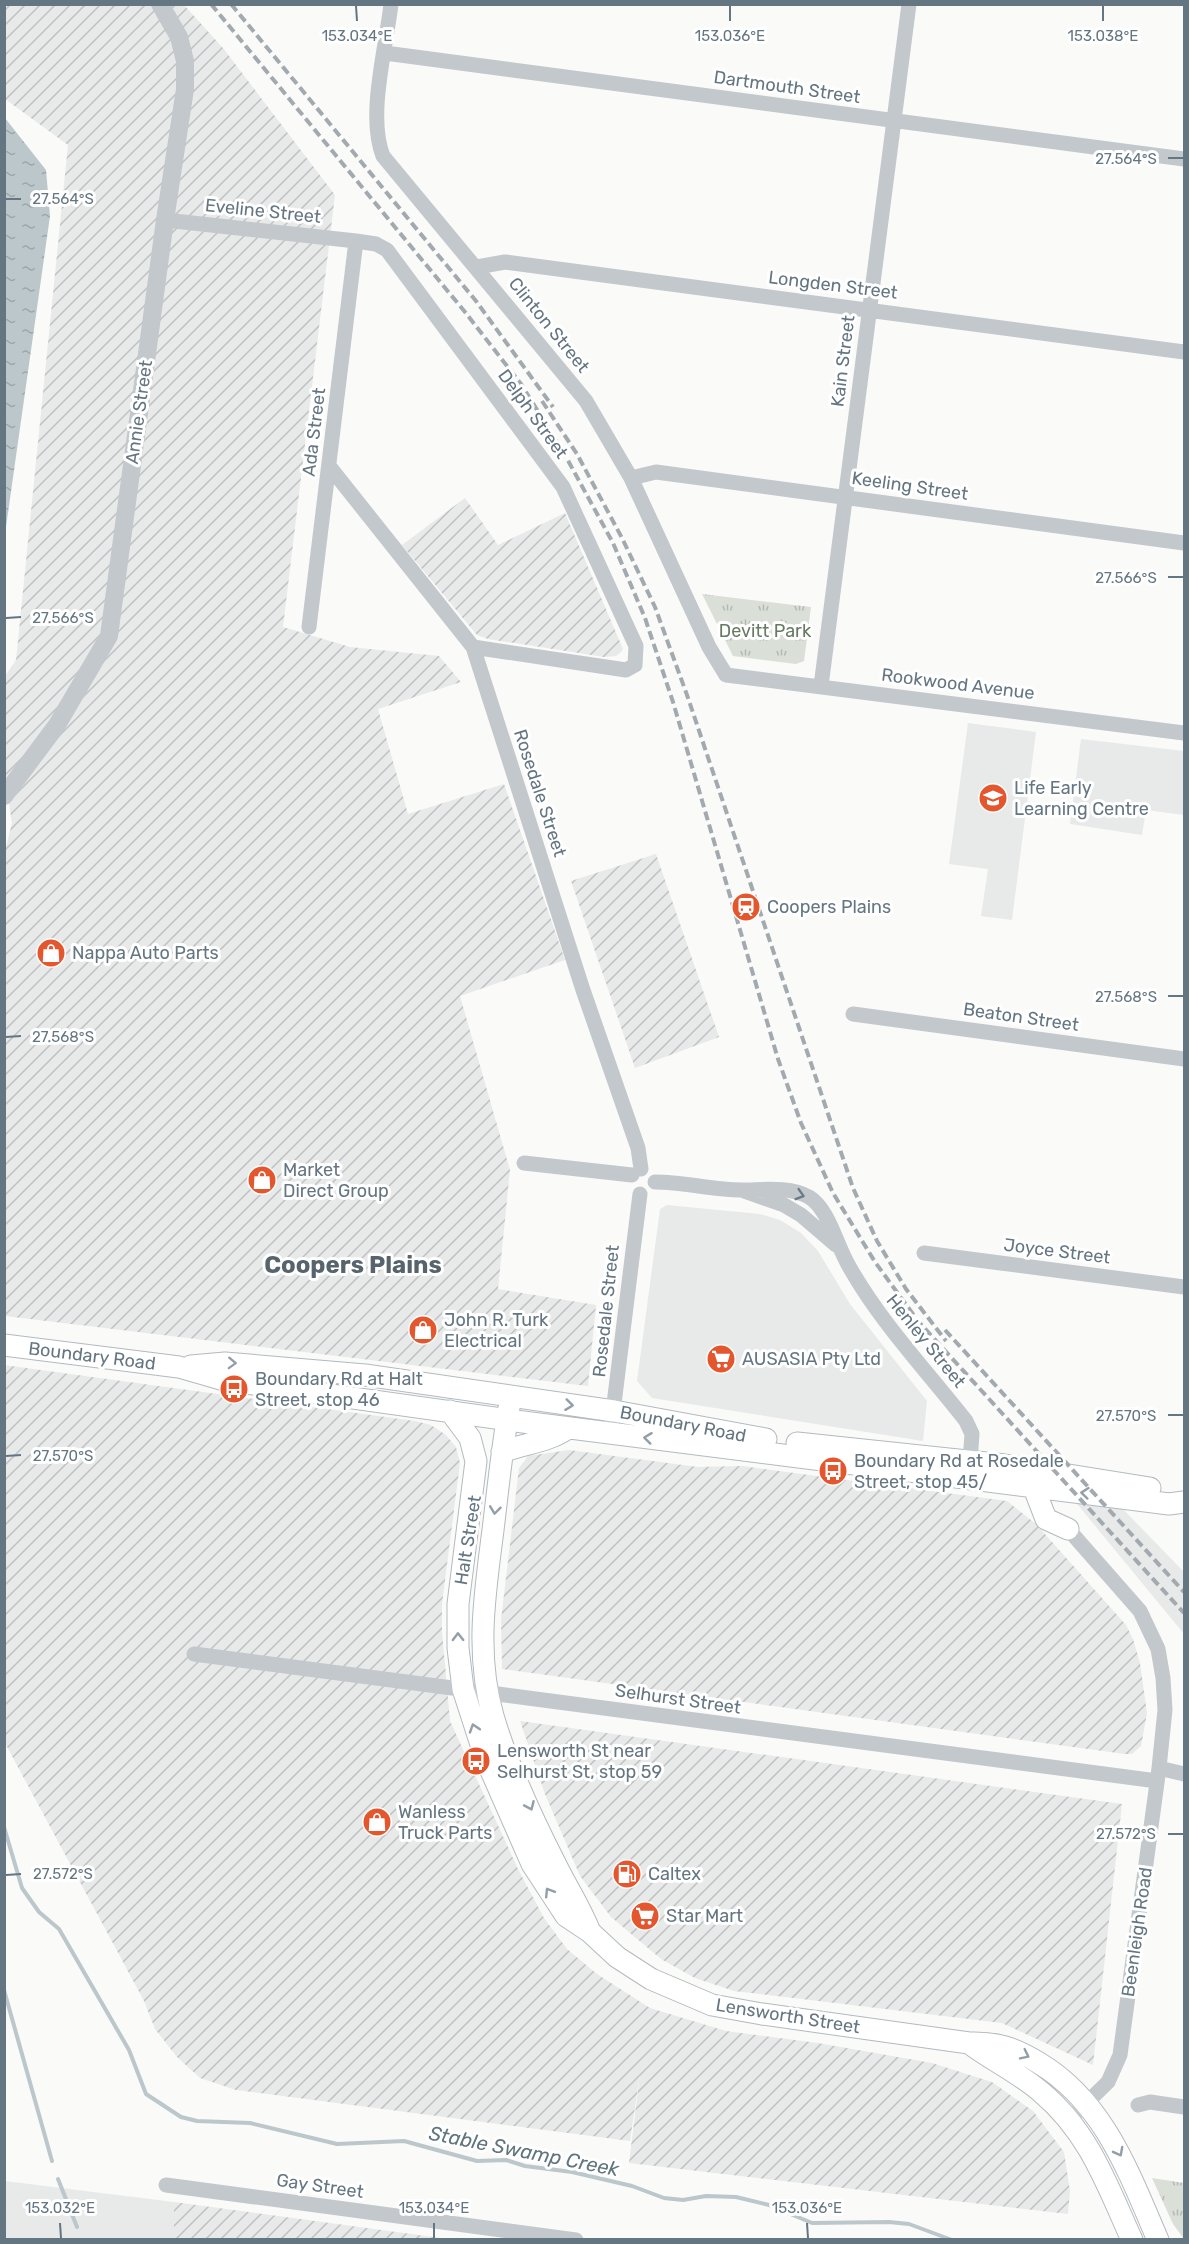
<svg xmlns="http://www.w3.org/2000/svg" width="1189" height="2244" viewBox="0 0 1189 2244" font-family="Rubik,sans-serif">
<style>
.built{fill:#e8e9e9}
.industrial{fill:url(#industrial-furrows)}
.park{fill:url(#park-tufts)}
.water{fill:url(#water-ripples)}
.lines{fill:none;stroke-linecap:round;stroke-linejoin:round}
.stream{stroke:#bbc7cb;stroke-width:4}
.secondary-casing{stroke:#b3babf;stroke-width:23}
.minor{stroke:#c3c8cc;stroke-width:15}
.tertiary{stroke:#c3c8cc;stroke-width:18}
.secondary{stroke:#fff;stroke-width:21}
.rail{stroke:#a2aab0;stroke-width:4;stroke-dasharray:9 4.5;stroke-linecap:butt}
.oneway{stroke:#6a7a87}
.oneway2{stroke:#939fa8}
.ticks{fill:none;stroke:#657683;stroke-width:2}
.labels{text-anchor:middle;stroke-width:6;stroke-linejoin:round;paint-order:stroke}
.street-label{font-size:18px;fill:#657683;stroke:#fff}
.park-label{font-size:18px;fill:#687a64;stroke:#fff}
.poi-label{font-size:18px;fill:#657683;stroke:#fff;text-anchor:start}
.water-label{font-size:20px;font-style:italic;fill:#60757c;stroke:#fff}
.district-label{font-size:24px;font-weight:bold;fill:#57646e;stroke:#fff}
.ticks-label{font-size:15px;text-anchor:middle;fill:#657683;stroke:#fff;stroke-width:6;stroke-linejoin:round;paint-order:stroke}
</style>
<defs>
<pattern id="industrial-furrows" width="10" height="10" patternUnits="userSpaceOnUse" patternTransform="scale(1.5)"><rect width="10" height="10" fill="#e8e9e9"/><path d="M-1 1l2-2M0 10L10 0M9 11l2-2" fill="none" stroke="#c0c1c2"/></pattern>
<pattern id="park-tufts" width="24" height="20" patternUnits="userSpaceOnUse" patternTransform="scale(1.5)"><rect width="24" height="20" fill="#dadfd7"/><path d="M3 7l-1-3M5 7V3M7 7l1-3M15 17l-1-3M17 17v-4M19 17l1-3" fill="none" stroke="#b4b9b4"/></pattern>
<pattern id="water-ripples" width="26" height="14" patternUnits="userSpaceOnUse" patternTransform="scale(1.5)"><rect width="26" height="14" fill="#bbc7cb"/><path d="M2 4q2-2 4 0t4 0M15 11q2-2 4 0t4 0" fill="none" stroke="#9ca6aa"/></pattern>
</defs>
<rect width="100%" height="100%" fill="#fafaf8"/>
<path class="built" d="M968,723L1036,732L1012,920L981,916L988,869L949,864Z
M1081,739L1184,751V815L1146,810L1142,835L1070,824Z
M667,1205L760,1214L780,1220L801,1233L818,1251L850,1304L927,1401L923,1441L652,1398L637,1381L660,1209Z
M1073,1499L1119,1505L1184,1572V1634Z
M5,2181L174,2202V2239H5Z"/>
<path class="industrial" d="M5,5H184L223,48L335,195L283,627L350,647L439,656L461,682L378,709L408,814L504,784L565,960L460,996L510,1170L498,1289L596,1305L588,1386L5,1316L4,855L12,823L4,772L5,676L16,660L68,145L5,99Z
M465,498L498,545L565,513L623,649L621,652L616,656L604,657L488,639L477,635L402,545Z
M656,854L719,1037L635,1068L571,881Z
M4,1365L415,1421L431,1425L446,1435L456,1447L460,1463L442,1604V1631L450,1721L518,1869L544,1918L567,1949L597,1974L650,2008L726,2031L818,2043L932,2063L992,2082L1033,2111L1064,2152L1070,2191L1068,2214L629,2163L640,2073L630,2141L236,2090L200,2078L177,2057L155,2029L144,2001L5,1743Z
M569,1450L698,1467L742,1466L1007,1501L1036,1524L1126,1625L1133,1639L1140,1663L1147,1713L1141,1746L1132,1754H1125L502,1669L501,1620L519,1468L528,1456Z
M520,1721L1122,1804L1093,2065L1002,2023L734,1991L695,1978L661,1959L611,1917L580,1876L545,1794Z
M174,2202L448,2239H174Z"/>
<path class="park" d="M702,594L811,607L804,661L796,664L733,656Z
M1152,2178L1184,2183V2239L1173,2224Z"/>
<path class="water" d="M5,118L46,170L50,216L5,534Z"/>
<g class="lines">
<path class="stream" d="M4,1827L22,1888L39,1912L59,1929L129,2050L146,2094L181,2117L197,2121L250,2123L337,2144L404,2141L477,2161L506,2160L525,2166L572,2172L632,2186L664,2198L683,2200L706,2196L736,2197L769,2205L812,2223L889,2222L909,2224L952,2240
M4,1990L52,2161
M58,2179L77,2227"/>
<g class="secondary-casing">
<path id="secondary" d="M4,1345L179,1367L224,1380L523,1422L1169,1504L1184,1502
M191,1366L225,1363L365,1375L614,1411L766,1439
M509,1408C502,1448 498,1489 493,1530C485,1593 475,1653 493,1716C507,1764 534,1822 557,1867C568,1889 581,1909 590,1932
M450,1411L470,1438L476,1461L458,1604V1648L463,1689L485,1757L532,1864L566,1916L590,1932L617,1957L651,1979L712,2005L762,2014L969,2043C997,2042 1015,2048 1039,2063C1104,2102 1129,2173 1158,2240
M797,1443L1005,1465L1150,1488
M502,1452C525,1443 549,1442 568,1428
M1034,1488L1046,1519L1068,1529
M969,2043C993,2061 1019,2073 1041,2092C1089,2132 1107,2185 1132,2240"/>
</g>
<path class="minor" d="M391,4C386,49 367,116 383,156L586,401L631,478L709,647L726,675L1184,733
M385,53L1184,159
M165,220L356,241L376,244L387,250L563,487L636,646L635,665L626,670L473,647
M477,267L505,262L1184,352
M329,466L473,647L583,990L638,1148L641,1169
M631,478L656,472L1184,543
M309,627L356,241
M821,686L909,4
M853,1014L1184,1059
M524,1163L632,1175
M655,1182C684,1182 713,1190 742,1190C763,1190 789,1186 809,1197C829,1209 837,1247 850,1268C882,1324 926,1370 966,1421L972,1434L970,1461
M744,1191L784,1205L801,1215L836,1245
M924,1253L1184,1287
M612,1420L640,1194
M1068,1529L1140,1611L1158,1649L1163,1678L1165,1710L1159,1768L1120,2055L1108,2082L1069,2120
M194,1654L1157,1781
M1159,1768L1184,1774
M1138,2105L1150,2102L1184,2107
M166,2185L576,2240"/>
<path class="tertiary" d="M4,796L57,725L109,636L165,220L185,89V61L179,37L160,4"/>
<use href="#secondary" class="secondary"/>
<path class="rail" d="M211,4L465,312L521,384L565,455L613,543L645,618L673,702L778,1059L801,1123L833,1193L875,1262L918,1321L1184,1613
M231,4L476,301L553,407
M542,401L577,454L622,538L655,607L687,695L853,1188L877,1241L906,1289L946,1341
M945,1330L1184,1592"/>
</g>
<defs><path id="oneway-chevron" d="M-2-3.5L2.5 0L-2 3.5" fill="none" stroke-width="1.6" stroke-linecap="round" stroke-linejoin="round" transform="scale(1.5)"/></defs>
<use class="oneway" href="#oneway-chevron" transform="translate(800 1195) rotate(17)"/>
<g class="oneway2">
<use href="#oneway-chevron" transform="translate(232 1363) rotate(2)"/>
<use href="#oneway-chevron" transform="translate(569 1405) rotate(7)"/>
<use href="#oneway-chevron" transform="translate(648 1438) rotate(-173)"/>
<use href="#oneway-chevron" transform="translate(1085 1493) rotate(-174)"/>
<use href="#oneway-chevron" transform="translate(495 1510) rotate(97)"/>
<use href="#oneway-chevron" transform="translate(458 1637) rotate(-91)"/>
<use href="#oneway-chevron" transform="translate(474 1728) rotate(-108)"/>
<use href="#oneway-chevron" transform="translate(530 1806) rotate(66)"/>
<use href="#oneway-chevron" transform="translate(549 1892) rotate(-122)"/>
<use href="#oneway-chevron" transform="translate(1025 2055) rotate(26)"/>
<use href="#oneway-chevron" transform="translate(1119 2152) rotate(62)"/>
</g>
<path class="ticks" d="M356,6L357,21M730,6V21M1103,6V21M1168,158H1183M6,199H21M1168,577H1183M6,618L21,617M1168,996H1183M6,1037L21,1036M1168,1415H1183M6,1456L21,1455M1168,1834H1183M6,1875L21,1874M60,2223L61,2238M434,2223V2238M807,2223L808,2238"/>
<defs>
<g id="school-disc" transform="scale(1.5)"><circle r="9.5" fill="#e4572e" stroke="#fff"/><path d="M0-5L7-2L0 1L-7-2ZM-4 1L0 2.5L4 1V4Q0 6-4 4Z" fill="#fff"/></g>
<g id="station-disc" transform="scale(1.5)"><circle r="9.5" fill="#e4572e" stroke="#fff"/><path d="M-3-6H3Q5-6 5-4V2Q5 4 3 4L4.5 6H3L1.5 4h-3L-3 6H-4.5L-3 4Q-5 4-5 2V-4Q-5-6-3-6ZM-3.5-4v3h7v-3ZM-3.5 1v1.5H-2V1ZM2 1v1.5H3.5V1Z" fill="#fff"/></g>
<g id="shop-disc" transform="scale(1.5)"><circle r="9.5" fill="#e4572e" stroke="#fff"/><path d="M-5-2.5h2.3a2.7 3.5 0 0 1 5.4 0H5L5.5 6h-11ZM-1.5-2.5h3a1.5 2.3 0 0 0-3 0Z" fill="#fff"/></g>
<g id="supermarket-disc" transform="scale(1.5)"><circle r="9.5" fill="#e4572e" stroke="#fff"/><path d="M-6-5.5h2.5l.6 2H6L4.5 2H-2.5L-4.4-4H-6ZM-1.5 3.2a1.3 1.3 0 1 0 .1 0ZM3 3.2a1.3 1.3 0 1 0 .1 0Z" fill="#fff"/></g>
<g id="bus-disc" transform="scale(1.5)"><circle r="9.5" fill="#e4572e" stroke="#fff"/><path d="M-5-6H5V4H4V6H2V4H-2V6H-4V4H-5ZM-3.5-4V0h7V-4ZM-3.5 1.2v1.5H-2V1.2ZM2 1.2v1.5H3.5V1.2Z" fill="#fff"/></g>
<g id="fuel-disc" transform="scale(1.5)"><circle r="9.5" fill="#e4572e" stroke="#fff"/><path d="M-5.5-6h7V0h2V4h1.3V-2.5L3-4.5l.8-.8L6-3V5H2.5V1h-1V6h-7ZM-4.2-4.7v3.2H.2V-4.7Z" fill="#fff"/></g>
</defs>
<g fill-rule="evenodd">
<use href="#school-disc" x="993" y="798"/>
<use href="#station-disc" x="746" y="907"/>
<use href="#shop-disc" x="51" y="953"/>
<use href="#shop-disc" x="262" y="1180"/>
<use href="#shop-disc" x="423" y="1330"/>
<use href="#supermarket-disc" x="721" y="1359"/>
<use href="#bus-disc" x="234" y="1389"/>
<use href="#bus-disc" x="833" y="1471"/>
<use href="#bus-disc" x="476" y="1761"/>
<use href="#shop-disc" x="377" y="1822"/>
<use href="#fuel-disc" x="627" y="1874"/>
<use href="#supermarket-disc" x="645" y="1916"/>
</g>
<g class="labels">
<g class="street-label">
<text transform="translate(787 87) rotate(8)" y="6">Dartmouth Street</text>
<text transform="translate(263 211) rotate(6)" y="6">Eveline Street</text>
<text transform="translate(833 285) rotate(7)" y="6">Longden Street</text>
<text transform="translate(549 325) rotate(51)" y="6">Clinton Street</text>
<text transform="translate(843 361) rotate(-83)" y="6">Kain Street</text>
<text transform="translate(139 412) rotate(-82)" y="6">Annie Street</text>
<text transform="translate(533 414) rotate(54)" y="6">Delph Street</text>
<text transform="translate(314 432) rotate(-83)" y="6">Ada Street</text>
<text transform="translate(910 486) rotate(8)" y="6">Keeling Street</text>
<text transform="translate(958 684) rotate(7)" y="6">Rookwood Avenue</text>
<text transform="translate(540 793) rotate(72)" y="6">Rosedale Street</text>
<text transform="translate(1021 1017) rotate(8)" y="6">Beaton Street</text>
<text transform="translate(1057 1251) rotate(7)" y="6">Joyce Street</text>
<text transform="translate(606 1311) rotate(-84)" y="6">Rosedale Street</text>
<text transform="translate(926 1341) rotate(51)" y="6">Henley Street</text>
<text transform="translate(92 1356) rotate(7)" y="6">Boundary Road</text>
<text transform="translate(683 1424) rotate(11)" y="6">Boundary Road</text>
<text transform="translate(468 1540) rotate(-81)" y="6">Halt Street</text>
<text transform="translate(678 1699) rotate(8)" y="6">Selhurst Street</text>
<text transform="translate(1137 1932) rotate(-82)" y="6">Beenleigh Road</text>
<text transform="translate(788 2016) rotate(9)" y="6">Lensworth Street</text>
<text transform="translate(320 2186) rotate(8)" y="6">Gay Street</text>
</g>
<g class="park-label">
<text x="765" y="637">Devitt Park</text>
</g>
<g class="poi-label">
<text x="1014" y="794">Life Early<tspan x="1014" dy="21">Learning Centre</tspan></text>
<text x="767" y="913">Coopers Plains</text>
<text x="72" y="959">Nappa Auto Parts</text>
<text x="283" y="1176">Market<tspan x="283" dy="21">Direct Group</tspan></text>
<text x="444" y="1326">John R. Turk<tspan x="444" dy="21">Electrical</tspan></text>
<text x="742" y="1365">AUSASIA Pty Ltd</text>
<text x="255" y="1385">Boundary Rd at Halt<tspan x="255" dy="21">Street, stop 46</tspan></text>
<text x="854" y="1467">Boundary Rd at Rosedale<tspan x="854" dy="21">Street, stop 45/</tspan></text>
<text x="497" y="1757">Lensworth St near<tspan x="497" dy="21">Selhurst St, stop 59</tspan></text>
<text x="398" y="1818">Wanless<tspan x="398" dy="21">Truck Parts</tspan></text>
<text x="648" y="1880">Caltex</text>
<text x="666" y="1922">Star Mart</text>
</g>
<g class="water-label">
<text transform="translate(524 2151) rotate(11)" y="7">Stable Swamp Creek</text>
</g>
<g class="district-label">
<text x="353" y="1273">Coopers Plains</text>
</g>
</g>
<g class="ticks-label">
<text x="357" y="41">153.034°E</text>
<text x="730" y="41">153.036°E</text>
<text x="1103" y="41">153.038°E</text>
<text x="1126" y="164">27.564°S</text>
<text x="63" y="204">27.564°S</text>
<text x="1126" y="583">27.566°S</text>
<text x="63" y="623">27.566°S</text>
<text x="1126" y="1002">27.568°S</text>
<text x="63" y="1042">27.568°S</text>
<text x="1126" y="1421">27.570°S</text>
<text x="63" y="1461">27.570°S</text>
<text x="1126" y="1839">27.572°S</text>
<text x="63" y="1879">27.572°S</text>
<text x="60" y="2213">153.032°E</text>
<text x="434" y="2213">153.034°E</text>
<text x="807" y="2213">153.036°E</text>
</g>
<rect width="1189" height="2244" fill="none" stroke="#657683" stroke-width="12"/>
</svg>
